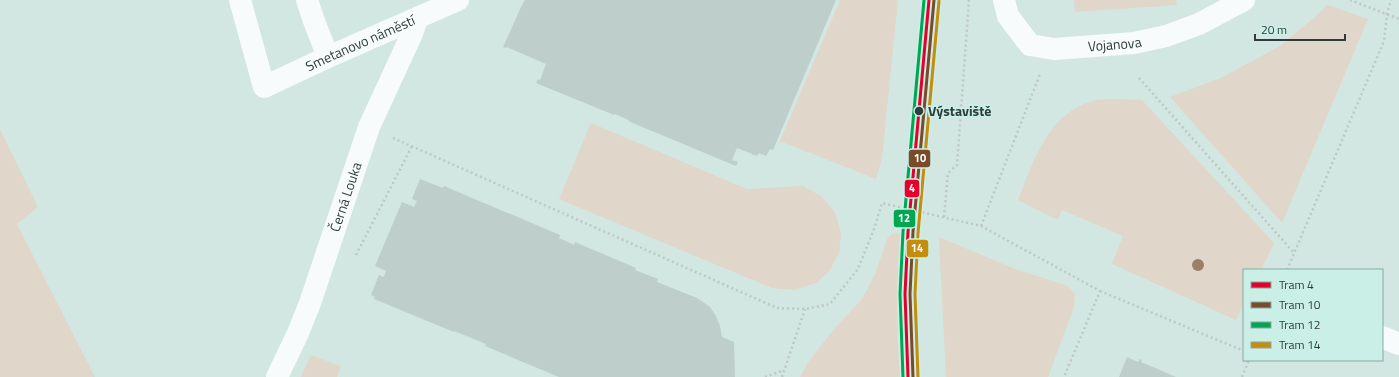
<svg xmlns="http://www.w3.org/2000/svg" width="1399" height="377" viewBox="0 0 1399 377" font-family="'Titillium Web',sans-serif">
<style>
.green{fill:#e1d6ca}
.building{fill:#bececa}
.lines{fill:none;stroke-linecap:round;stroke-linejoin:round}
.path{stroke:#bfc7c5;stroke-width:2.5;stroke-dasharray:2 3;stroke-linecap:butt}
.minor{stroke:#f8fbfb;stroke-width:22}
.tram-1-casing{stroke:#caefe6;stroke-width:6}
.tram-2-casing{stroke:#caefe6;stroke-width:6}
.tram-3-casing{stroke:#caefe6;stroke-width:6}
.tram-4-casing{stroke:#caefe6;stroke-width:6}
.tram-1{stroke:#e4002b;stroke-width:3}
.tram-2{stroke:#7a4b2a;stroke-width:3}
.tram-3{stroke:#00a651;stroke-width:3}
.tram-4{stroke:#c58c0e;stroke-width:3}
.tree{fill:#9c8066}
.stop-dot{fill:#2e3d3a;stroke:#caefe6;stroke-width:1.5}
.labels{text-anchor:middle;stroke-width:3.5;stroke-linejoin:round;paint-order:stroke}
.street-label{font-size:14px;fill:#2e3d3a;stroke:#caefe6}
.stop-label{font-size:14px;font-weight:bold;fill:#2e3d3a;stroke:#caefe6;text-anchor:start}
.line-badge{stroke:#caefe6;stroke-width:1.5}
.badge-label{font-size:11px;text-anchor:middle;font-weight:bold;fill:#fff}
</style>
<rect width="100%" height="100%" fill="#d2e7e2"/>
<path class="green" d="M840,0H898L882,158L876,179L780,141Z
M1074,0H1176L1177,5L1075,12Z
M1327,5L1368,19L1282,223L1170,97L1221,78L1280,46L1317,15Z
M1142,100L1274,243L1261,270H1244V304L1236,320L1112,264L1123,236L1062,210L1058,220L1018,200C1033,162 1048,113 1093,101C1104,98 1129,100 1142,100Z
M591,123L747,189L803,186L821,196L835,212L841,233L839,253L830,270L816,283L794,290L772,288L559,199Z
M0,129L38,207L17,224L95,377H0Z
M900,233C897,281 896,329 900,377H800L809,361L834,329L862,299L875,274L888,237L892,234Z
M939,237L1015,269L1068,286L1075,294L1074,307L1048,377H946Z
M311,355L341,366L337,377H301Z"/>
<path class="building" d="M525,0H836L773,150L770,149L766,156L759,153L757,156L737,148L732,160L738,162L736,166L628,121L629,120L615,114L614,115L536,83L538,79L540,80L546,64L507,47L506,48L503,47L522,5Z
M420,179L443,188L444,186L560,235L559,238L574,245L575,242L636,268L635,270L658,279L657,282L697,298L710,307L716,316L720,326L722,337L734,342L735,377H559L485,346L486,344L454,331V332L374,299L375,297L371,295L379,275L384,277L386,271L375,266L402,202L414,207L417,201L412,199Z
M1127,357L1138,362L1140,359L1142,360L1141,362L1176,377H1119Z"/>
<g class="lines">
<path class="path" d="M1350,0L1399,19
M1139,78L1294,253
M393,138L777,308L805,309L830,304L858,269L874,229L882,203L981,226L1100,291L1064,377
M944,217L948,173L957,165L969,0
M981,226L1040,74
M356,255L412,146
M1287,270L1384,41L1387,14L1391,0
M1100,291L1244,351
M765,377L784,370
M782,377L805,309
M1242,377L1249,360"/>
<g class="minor">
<path id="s1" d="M240,0L264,87L328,57L458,0"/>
<path d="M307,0L314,21L328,57"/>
<path id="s2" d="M1004,0L1008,16L1030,45L1054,49L1134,43L1166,36L1199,24L1244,0"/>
<path d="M1382,337L1399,344"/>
<path id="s3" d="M277,377L298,333L310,303L369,127L411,36L417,19"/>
</g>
<g class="tram-1-casing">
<path id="tram-1" d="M908,377L905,294L908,232L929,0"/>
</g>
<g class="tram-2-casing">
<path id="tram-2" d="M913,377L910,294L913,232L934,0"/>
</g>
<g class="tram-3-casing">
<path id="tram-3" d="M903,377L900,294L903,232L924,0"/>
</g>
<g class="tram-4-casing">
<path id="tram-4" d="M918,377L915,294L918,233L939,1"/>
</g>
<use href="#tram-1" class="tram-1"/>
<use href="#tram-2" class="tram-2"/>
<use href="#tram-3" class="tram-3"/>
<use href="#tram-4" class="tram-4"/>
</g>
<circle class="tree" cx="1198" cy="265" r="6"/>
<circle class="stop-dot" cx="919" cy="111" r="5"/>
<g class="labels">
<g class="street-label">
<text dy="5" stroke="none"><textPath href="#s1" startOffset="196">Smetanovo náměstí</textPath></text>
<text dy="5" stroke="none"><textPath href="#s2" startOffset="138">Vojanova</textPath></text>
<text dy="5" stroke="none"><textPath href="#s3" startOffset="193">Černá Louka</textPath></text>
</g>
<g class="stop-label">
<text x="928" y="116">Výstaviště</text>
</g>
</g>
<g class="line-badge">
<rect x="908" y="149" width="23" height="19" rx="4" fill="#7a4b2a"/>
<rect x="904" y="179" width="16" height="19" rx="4" fill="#e4002b"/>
<rect x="893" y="209" width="23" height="19" rx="4" fill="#00a651"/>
<rect x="906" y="239" width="23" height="19" rx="4" fill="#c58c0e"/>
</g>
<g class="badge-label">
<text x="920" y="162">10</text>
<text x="912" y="192">4</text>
<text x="904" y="222">12</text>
<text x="917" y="252">14</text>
</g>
<rect x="1243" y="269" width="140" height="92" fill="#caefe6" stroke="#8ca8a1"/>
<rect x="1251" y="282" width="20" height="6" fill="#e4002b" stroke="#8ca8a1"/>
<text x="1279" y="289" font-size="12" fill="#2e3d3a">Tram 4</text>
<rect x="1251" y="302" width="20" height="6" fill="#7a4b2a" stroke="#8ca8a1"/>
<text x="1279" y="309" font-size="12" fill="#2e3d3a">Tram 10</text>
<rect x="1251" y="322" width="20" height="6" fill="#00a651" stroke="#8ca8a1"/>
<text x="1279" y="329" font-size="12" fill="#2e3d3a">Tram 12</text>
<rect x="1251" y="342" width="20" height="6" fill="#c58c0e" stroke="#8ca8a1"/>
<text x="1279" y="349" font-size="12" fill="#2e3d3a">Tram 14</text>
<path d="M1255 34v6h90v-6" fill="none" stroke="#2e3d3a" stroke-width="2"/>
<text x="1261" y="34" font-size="12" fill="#2e3d3a" stroke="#caefe6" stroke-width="3" paint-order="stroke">20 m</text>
</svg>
